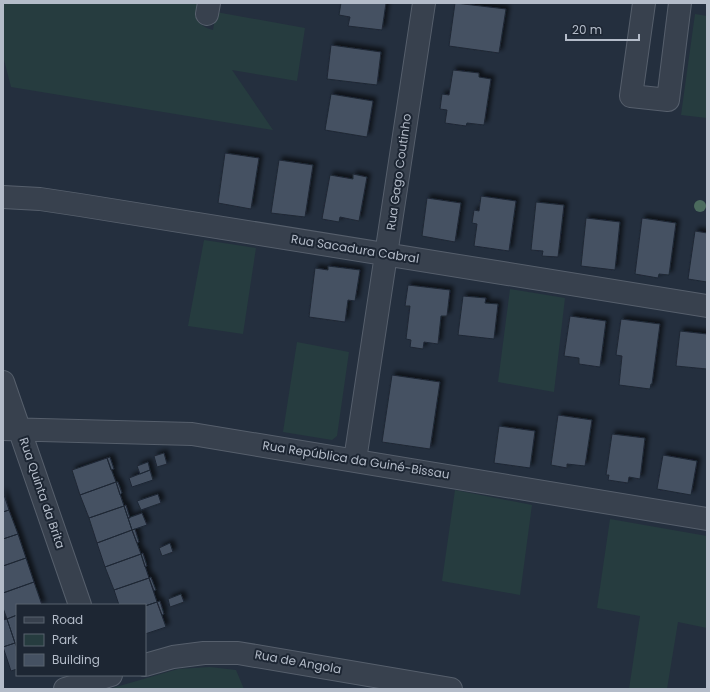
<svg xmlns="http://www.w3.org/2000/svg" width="710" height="692" viewBox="0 0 710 692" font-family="Poppins,sans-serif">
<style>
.green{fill:#263c3f}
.building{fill:#455162;stroke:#1f2835;filter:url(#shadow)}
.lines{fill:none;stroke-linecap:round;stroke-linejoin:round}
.minor-casing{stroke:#565f6c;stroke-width:24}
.minor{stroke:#38414e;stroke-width:22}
.tree{fill:#4b6a5d}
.labels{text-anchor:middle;stroke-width:4;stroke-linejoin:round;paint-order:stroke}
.street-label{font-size:12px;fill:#b4bcc9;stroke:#1d2633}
</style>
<defs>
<filter id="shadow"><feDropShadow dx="3.5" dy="-3.5" stdDeviation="2" flood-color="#0009"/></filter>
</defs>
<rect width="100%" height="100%" fill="#242f3e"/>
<path class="green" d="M3,3H197C195,19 198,26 213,30L216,12L305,28L297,81L232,70L273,130L11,87L3,56Z
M695,14L707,16V118L681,115Z
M204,240L256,248L243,334L188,326Z
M510,289L565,298L554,392L498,382Z
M297,342L349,352L337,436L332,440L283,432Z
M455,490L532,505L520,595L442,581Z
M610,519L707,536V628L678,622L667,689H629L640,616L597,608Z
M210,667L236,670L244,689H109L178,669Z"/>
<path class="building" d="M341,3H386L382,30L348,26L350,17L339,15Z
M455,3L506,9L499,53L449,46Z
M331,45L381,52L377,85L327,79Z
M453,70L479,73V77L491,79L484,125L467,123L466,126L445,123L447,110L440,109L442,94L449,95Z
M331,94L373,101L367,137L325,130Z
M225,153L259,158L251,209L218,203Z
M279,160L313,165L305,217L271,213Z
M353,174L367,177L359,221L340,217L339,222L322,219L330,175L353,179Z
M481,196L516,201L509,251L474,246L477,224L472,223L474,210L479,211Z
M427,198L461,203L455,242L422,236Z
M536,202L564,205L558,257L542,256L543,251L531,250Z
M586,218L620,222L615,270L581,266Z
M642,218L676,223L669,275L659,274L658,278L635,274Z
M695,231L707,233V282L688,279Z
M328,266L360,270L355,301L348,300L345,322L309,317L315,268L328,270Z
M408,285L450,290L447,316H441L438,344L424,342L423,349L410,347L411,340L406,339L410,306H405Z
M463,296L486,298L485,303L498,304L494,339L458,335Z
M570,316L606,321L600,367L579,364V358L564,356Z
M621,319L660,324L652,384H651L650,389L619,385L622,356L616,355Z
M680,331L707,334V369L676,366Z
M392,375L440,382L430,449L382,442Z
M558,415L592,420L585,466L567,464V468L551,465Z
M499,426L535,431L530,468L494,463Z
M612,434L645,438L640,479L629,477L628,483L608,480L609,475H606Z
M164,453L167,464L157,467L154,456Z
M663,455L697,461L691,495L657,489Z
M110,457L114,469L111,470L107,458Z
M107,458L116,482L80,495L72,470Z
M148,462L150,470L140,474L137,466Z
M150,470L153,480L132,487L129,478Z
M116,482L124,506L89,518L80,495Z
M116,482H118L122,493L120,495Z
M3,492L9,510L3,512Z
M158,494L161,503L141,510L137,501Z
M126,505L130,518H128L124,506Z
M124,506L132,530L97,543L89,518Z
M9,510L18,534L3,539V512Z
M142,513L147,525L132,530L128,518Z
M135,529L139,542L137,543L132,530Z
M132,530L141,554L105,567L97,543Z
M18,534L26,558L3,566V539Z
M170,543L173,552L162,556L159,548Z
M143,553L147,566L145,567L141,554Z
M141,554L149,578L114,590L105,567Z
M26,558L34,582L3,593V566Z
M151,577L156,590L154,591L149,578Z
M149,578L157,602L145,606V605H119L114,590Z
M34,582L42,605H17V615L7,619L3,608V593Z
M181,594L184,602L170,607L168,599Z
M160,601L164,614L162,615L157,602Z
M157,602L166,627L145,634V606Z
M17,615V642L15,643L7,619Z
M7,619L15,643L3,647V620Z
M15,643L17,648V669L11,671L3,647Z"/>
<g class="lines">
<g class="minor-casing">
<path id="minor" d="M644,3L631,96L668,100L680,3
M207,14L209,3
M3,197L40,199L80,205L707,306
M3,382L80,605
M3,429L192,434L707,519
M355,460L424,3
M145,665L173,657L204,653H238L451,689
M65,689L111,675"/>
</g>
<use href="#minor" class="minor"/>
</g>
<circle class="tree" cx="700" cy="206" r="6"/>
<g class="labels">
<g class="street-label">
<text transform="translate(399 172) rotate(-82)" y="4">Rua Gago Coutinho</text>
<text transform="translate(355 249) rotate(9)" y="4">Rua Sacadura Cabral</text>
<text transform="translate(356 460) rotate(9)" y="4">Rua República da Guiné-Bissau</text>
<text transform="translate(42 493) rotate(71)" y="4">Rua Quinta da Brita</text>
<text transform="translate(298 662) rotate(10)" y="4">Rua de Angola</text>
</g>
</g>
<rect width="710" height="692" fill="none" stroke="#b4bcc9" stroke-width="8"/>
<rect x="16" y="604" width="130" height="72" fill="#1d2633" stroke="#59626f"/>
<rect x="24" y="617" width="20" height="6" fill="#38414e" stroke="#59626f"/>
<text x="52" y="624" font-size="12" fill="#b4bcc9">Road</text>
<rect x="24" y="634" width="20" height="12" fill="#263c3f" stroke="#59626f"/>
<text x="52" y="644" font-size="12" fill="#b4bcc9">Park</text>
<rect x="24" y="654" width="20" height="12" fill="#455162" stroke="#59626f"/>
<text x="52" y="664" font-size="12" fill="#b4bcc9">Building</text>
<path d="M566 34v6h73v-6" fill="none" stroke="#b4bcc9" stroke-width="2"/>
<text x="572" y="34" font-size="12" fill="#b4bcc9" stroke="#1d2633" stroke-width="3" paint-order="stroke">20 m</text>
</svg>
